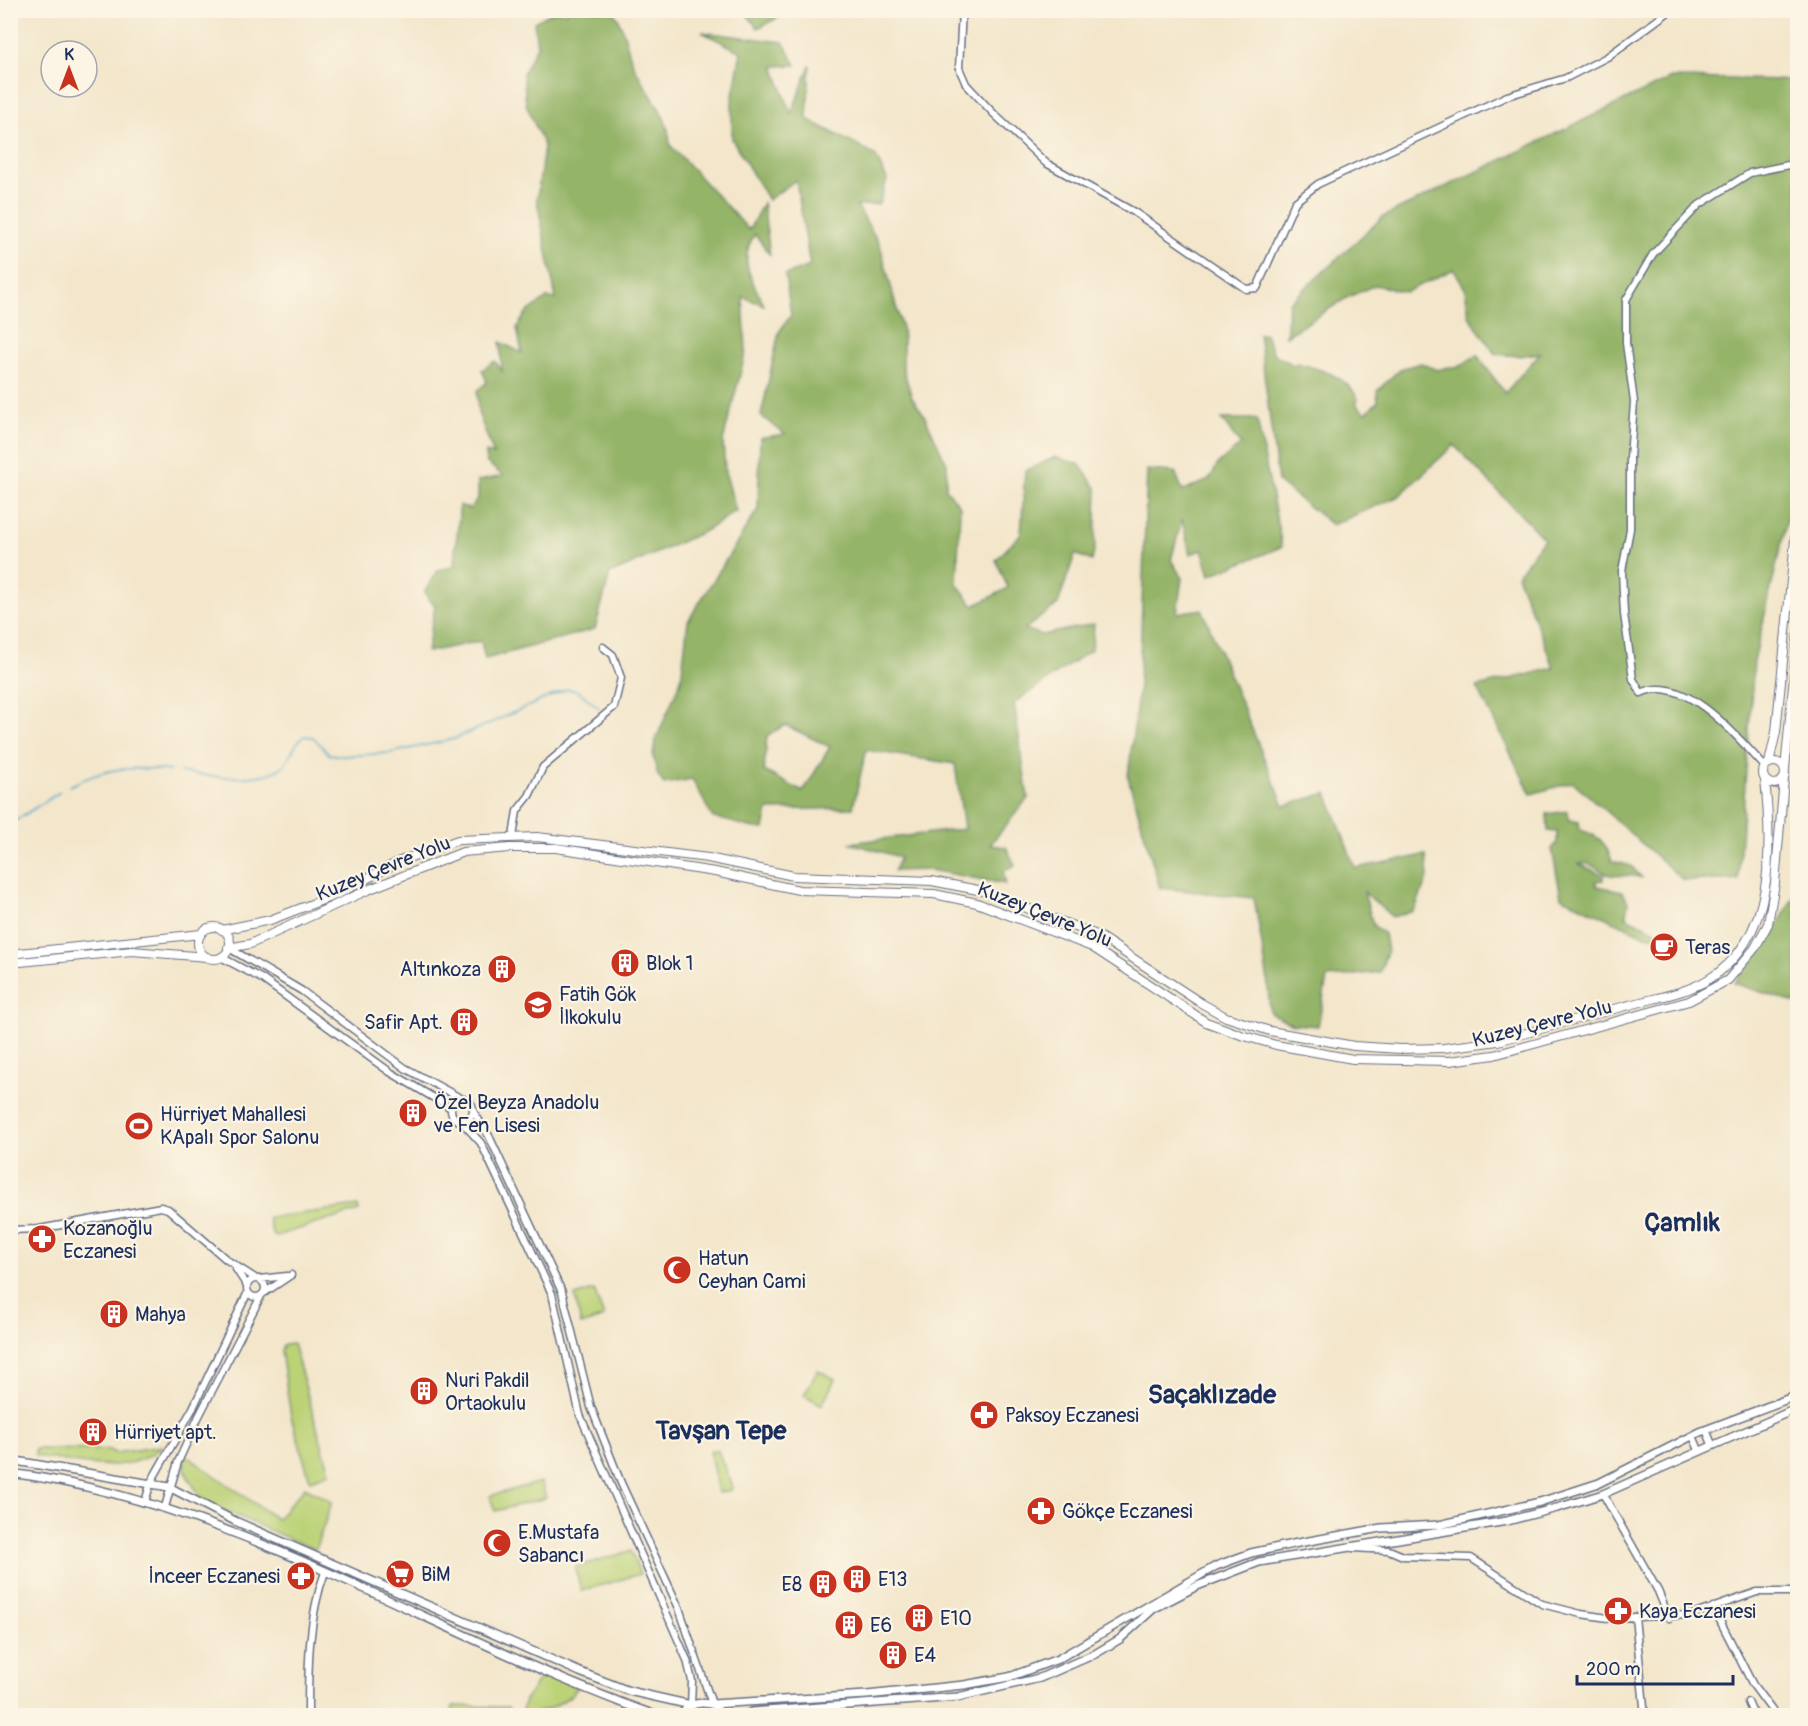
<svg xmlns="http://www.w3.org/2000/svg" width="1808" height="1726" viewBox="0 0 1808 1726" font-family="Pangolin,sans-serif">
<style>
.green{fill:#bbd276;stroke:#6b806a;stroke-width:1.5}
.forest{fill:#94b467;stroke:#587262;stroke-width:1.5;fill-rule:evenodd}
.lines{fill:none;stroke-linecap:round;stroke-linejoin:round}
.stream{stroke:#49a5c7;stroke-width:1.5}
.tertiary-casing{stroke:#676f84;stroke-width:9}
.secondary-casing{stroke:#676f84;stroke-width:10}
.primary-casing{stroke:#676f84;stroke-width:10}
.tertiary{stroke:#fff;stroke-width:6}
.secondary{stroke:#fff;stroke-width:7}
.primary{stroke:#fff;stroke-width:8}
.labels{text-anchor:middle;stroke-width:4.5;stroke-linejoin:round;paint-order:stroke}
.street-label{font-size:20px;fill:#1b2f5e;stroke:#fcf5e5}
.poi-label{font-size:20px;fill:#1b2f5e;stroke:#fcf5e5;text-anchor:start}
.district-label{font-size:26px;font-weight:bold;fill:#1b2f5e;stroke:#fcf5e5}
</style>
<rect width="100%" height="100%" fill="#fcf5e5"/>
<filter id="ink" filterUnits="userSpaceOnUse"><feTurbulence type="fractalNoise" baseFrequency=".0167" numOctaves="2"/><feDisplacementMap in="SourceGraphic" scale="12" xChannelSelector="R" yChannelSelector="G"/><feConvolveMatrix kernelMatrix="1 2 1 2 8 2 1 2 1" color-interpolation-filters="sRGB"/></filter>
<filter id="wash" filterUnits="userSpaceOnUse"><feTurbulence type="fractalNoise" baseFrequency=".008" numOctaves="4" result="noise"/><feDisplacementMap in="SourceGraphic" scale="24" xChannelSelector="R" yChannelSelector="G"/><feGaussianBlur stdDeviation="1.35" result="paint"/><feColorMatrix in="noise" values="0 0 0 0 0 0 0 0 0 0 0 0 0 0 0 0 0 1.4 0 .05"/><feComposite in="paint" operator="in"/></filter>
<g filter="url(#wash)">
<rect width="100%" height="100%" fill="#f3e6cb"/>
<path class="green" d="M358,1206L359,1211L276,1236L272,1233L268,1218Z
M594,1290L604,1317L581,1325L575,1296Z
M293,1344L330,1473L310,1480L291,1416L281,1351L283,1345Z
M818,1370L835,1379L822,1405L804,1395Z
M163,1446C128,1478 77,1462 35,1456V1449L109,1450L115,1453Z
M717,1449L733,1487L731,1490L718,1493L710,1452Z
M187,1456L277,1519L305,1487L332,1502L315,1550L203,1501L186,1474L184,1458Z
M541,1482L546,1498L495,1511L490,1496Z
M631,1551L640,1574L581,1591L575,1567Z
M543,1674L578,1687C569,1701 541,1715 524,1715L522,1711L525,1700Z
M454,1706L507,1707L514,1715H455L452,1708Z"/>
<path class="forest" d="M567,10L613,11C625,27 626,46 633,64C646,93 669,112 670,145L749,230L763,203L770,255L755,234C737,259 752,281 764,305L743,297L746,351L723,441L725,471L736,511L707,530L610,574L595,629L485,659L481,641L427,652L435,605L428,599L425,591L438,570L454,567C454,545 460,527 459,505L470,509L478,498V481L503,476L486,462V452L494,455L478,412L477,391L487,382L482,370L495,361L502,371L500,342L522,353L517,328L526,313L547,298L556,299L537,200L544,146L526,104L523,73L537,46L534,22L555,11L567,13Z
M744,11H786L785,14L758,28Z
M702,32L783,42L796,65L774,66L791,114L810,65L807,119L875,155L887,179L879,204L857,206L880,245L903,332V368L912,398L923,413L947,464L946,489L960,506L957,584L974,606L1008,588L996,560L1021,534L1025,471L1055,457L1079,464L1097,489L1095,546L1092,561L1075,554L1058,604L1025,629L1042,635L1094,624L1092,649L1014,703L1028,798L990,845L1006,847L1015,865L1003,872L1006,884L930,870L894,871L900,857L849,843L964,829L955,764L866,750L853,808L768,810L764,829C746,829 731,820 713,818L692,779L664,784L658,776L653,756L655,742L681,680L688,621L758,509L760,438L785,434L761,416L779,332L791,315L785,275L810,266L796,180L768,200L732,139V101L741,52ZM785,725L830,747L803,792L764,771L767,736Z
M1671,78L1791,80L1797,83V477L1754,661L1738,880H1683L1573,782L1531,794L1477,687L1554,668L1517,575L1544,539L1454,445L1399,496L1332,525L1278,482L1259,334H1265L1274,354L1293,365L1297,363C1321,370 1345,374 1358,399L1356,404L1366,413L1378,401L1377,391L1400,369L1421,363L1437,370L1449,367L1457,368L1477,355L1505,393L1540,353L1519,356L1495,354L1469,316L1465,289L1454,269L1406,292L1375,285L1348,297L1286,336L1289,303L1383,217Z
M1221,419H1257L1282,547L1210,575L1202,550L1190,554L1182,519L1171,560L1182,578L1177,613L1202,609L1284,806L1327,793L1355,868L1426,855L1428,877L1414,911L1392,917L1364,892L1373,925L1384,934L1387,952L1380,972L1327,978L1318,1026L1293,1024L1270,1013L1267,975L1254,898L1160,888L1128,777L1139,685L1147,470L1175,472L1183,491L1209,480L1218,464L1241,445Z
M1568,811L1569,820L1579,822L1580,830C1599,835 1606,843 1612,861L1631,866L1642,878C1630,873 1623,877 1611,875C1599,873 1593,861 1579,864L1603,875V880L1595,881L1597,886L1622,891L1628,902L1626,917L1662,934L1661,938L1644,935L1561,897L1552,849L1557,843V832L1548,831L1547,814Z
M1797,891V1004L1734,983L1774,931Z"/>
<g class="lines">
<path class="stream" d="M180,772C206,776 255,783 279,769C291,762 292,744 304,736L313,737L329,754L343,756L390,753L454,739L567,689L578,691L599,708
M69,786C109,767 126,766 170,771
M10,824L60,792"/>
</g>
</g>
<g filter="url(#ink)">
<g class="lines">
<g class="tertiary-casing">
<path id="tertiary" d="M962,10L959,68L966,84L993,113L1046,163L1134,212L1246,289L1257,288L1295,202L1318,184L1507,96L1566,78L1607,57L1671,10
M1765,767C1738,737 1684,672 1641,693L1633,679L1624,614L1622,571L1630,529V458L1634,402L1626,343V300L1653,254L1699,205L1750,173L1798,163
M513,837L517,811L529,796L543,767L614,707L621,678L613,655L603,647
M229,948L302,991L405,1068L462,1099
M221,957L262,979L390,1072L451,1108
M451 1110a11 11 0 1 1 22 0a11 11 0 1 1-22 0Z
M473,1111L489,1136L562,1292L591,1407L621,1483L679,1608L712,1704
M461,1121L481,1143L552,1294L580,1415L687,1660L692,1681L691,1705
M10,1230L39,1229L161,1207L168,1209L227,1260L255,1278
M236,1269L247,1286
M247 1288a9 9 0 1 1 18 0a9 9 0 1 1-18 0Z
M259,1279L287,1276
M264,1293L291,1275
M1706,1430L1712,1444
M1693,1436L1699,1450
M1603,1494L1658,1591L1669,1618
M145,1502L151,1482L193,1408L248,1292
M165,1507L178,1462L199,1416L261,1296
M1352,1548L1389,1550L1403,1556L1471,1558L1542,1604L1581,1614L1608,1618L1692,1615L1757,1592H1798
M1713,1607L1753,1685L1776,1716
M1635,1617L1645,1716
M1748,1702L1754,1716
M308,1716C308,1667 308,1618 325,1572"/>
</g>
<g class="secondary-casing">
<path id="secondary" d="M10,1460L169,1487L235,1521L580,1672L629,1691L691,1705
M10,1473C242,1503 440,1640 658,1716
M712,1704L867,1695L964,1685L1009,1677L1058,1659L1216,1566L1251,1553L1298,1543L1381,1528L1439,1525L1540,1502L1599,1483L1700,1432L1798,1395
M681,1716C688,1703 701,1701 714,1705L723,1716
M743,1716L752,1712L958,1697L1040,1678L1095,1654L1120,1639L1153,1609L1197,1586L1259,1562L1507,1521L1557,1508L1603,1494L1798,1408"/>
</g>
<g class="primary-casing">
<path id="primary" d="M1763 773a11 11 0 1 1 22 0a11 11 0 1 1-22 0Z
M1769,763L1776,732L1798,510
M1785,769L1798,634
M198 943a16 16 0 1 1 32 0a16 16 0 1 1-32 0Z
M222,930L270,920L338,894L400,861L458,840L537,837L708,858L794,876L932,881L983,891L1099,936L1201,1003L1226,1017L1270,1031L1354,1046L1400,1049L1444,1048L1498,1041C1541,1029 1583,1017 1626,1006C1653,998 1685,994 1709,979C1776,938 1772,847 1765,779
M228,948L250,944L370,889L463,852L509,848H556L715,872L799,890L934,894L977,903L1092,947L1206,1022L1241,1035L1276,1045L1353,1059L1450,1061L1494,1055L1689,1001L1728,980L1755,948L1768,924L1775,883L1784,779
M10,954L201,934
M10,963L132,951L207,957"/>
</g>
<use href="#tertiary" class="tertiary"/>
<use href="#secondary" class="secondary"/>
<use href="#primary" class="primary"/>
</g>
</g>
<defs>
<g id="cafe-disc" transform="scale(1.5)"><circle r="9.5" fill="#c8321e" stroke="#fcf5e5"/><path d="M-5.5-4.5H6V0H3Q3 3.5 0 3.5H-2.5Q-5.5 3.5-5.5 0ZM3-3.2v2h1.7v-2ZM-6 4.5H4V6H-6Z" fill="#fff"/></g>
<g id="building-disc" transform="scale(1.5)"><circle r="9.5" fill="#c8321e" stroke="#fcf5e5"/><path d="M-4-6H4V6H1V3H-1V6H-4ZM-2.5-4.3h1.7v1.8h-1.7ZM.8-4.3h1.7v1.8H.8ZM-2.5-1h1.7V.8h-1.7ZM.8-1h1.7V.8H.8Z" fill="#fff"/></g>
<g id="school-disc" transform="scale(1.5)"><circle r="9.5" fill="#c8321e" stroke="#fcf5e5"/><path d="M0-5L7-2L0 1L-7-2ZM-4 1L0 2.5L4 1V4Q0 6-4 4Z" fill="#fff"/></g>
<g id="stadium-disc" transform="scale(1.5)"><circle r="9.5" fill="#c8321e" stroke="#fcf5e5"/><path d="M0-5a6.5 5 0 1 0 0 10a6.5 5 0 1 0 0-10ZM-3.5-1.8h7v3.6h-7Z" fill="#fff"/></g>
<g id="pharmacy-disc" transform="scale(1.5)"><circle r="9.5" fill="#c8321e" stroke="#fcf5e5"/><path d="M-2-6h4v4h4v4h-4v4h-4v-4h-4v-4h4Z" fill="#fff"/></g>
<g id="mosque-disc" transform="scale(1.5)"><circle r="9.5" fill="#c8321e" stroke="#fcf5e5"/><path d="M3.5-4.9A6 6 0 1 0 3.5 4.9A5 5 0 1 1 3.5-4.9Z" fill="#fff"/></g>
<g id="supermarket-disc" transform="scale(1.5)"><circle r="9.5" fill="#c8321e" stroke="#fcf5e5"/><path d="M-6-5.5h2.5l.6 2H6L4.5 2H-2.5L-4.4-4H-6ZM-1.5 3.2a1.3 1.3 0 1 0 .1 0ZM3 3.2a1.3 1.3 0 1 0 .1 0Z" fill="#fff"/></g>
</defs>
<g fill-rule="evenodd">
<use href="#cafe-disc" x="1664" y="947"/>
<use href="#building-disc" x="625" y="963"/>
<use href="#building-disc" x="502" y="969"/>
<use href="#school-disc" x="538" y="1005"/>
<use href="#building-disc" x="464" y="1022"/>
<use href="#building-disc" x="413" y="1113"/>
<use href="#stadium-disc" x="139" y="1126"/>
<use href="#pharmacy-disc" x="42" y="1239"/>
<use href="#mosque-disc" x="677" y="1270"/>
<use href="#building-disc" x="114" y="1314"/>
<use href="#building-disc" x="424" y="1391"/>
<use href="#pharmacy-disc" x="984" y="1415"/>
<use href="#building-disc" x="93" y="1432"/>
<use href="#pharmacy-disc" x="1041" y="1511"/>
<use href="#mosque-disc" x="497" y="1543"/>
<use href="#supermarket-disc" x="400" y="1574"/>
<use href="#pharmacy-disc" x="301" y="1576"/>
<use href="#building-disc" x="857" y="1579"/>
<use href="#building-disc" x="823" y="1584"/>
<use href="#pharmacy-disc" x="1618" y="1611"/>
<use href="#building-disc" x="919" y="1618"/>
<use href="#building-disc" x="849" y="1625"/>
<use href="#building-disc" x="893" y="1655"/>
</g>
<g class="labels">
<g class="street-label">
<text transform="translate(383 868) rotate(-22)" y="7">Kuzey Çevre Yolu</text>
<text transform="translate(1045 914) rotate(22)" y="7">Kuzey Çevre Yolu</text>
<text transform="translate(1542 1023) rotate(-14)" y="7">Kuzey Çevre Yolu</text>
</g>
<g class="poi-label">
<text x="1685" y="954">Teras</text>
<text x="646" y="970">Blok 1</text>
<text x="481" y="976" text-anchor="end">Altınkoza</text>
<text x="559" y="1001">Fatih Gök<tspan x="559" dy="23">İlkokulu</tspan></text>
<text x="443" y="1029" text-anchor="end">Safir Apt.</text>
<text x="434" y="1109">Özel Beyza Anadolu<tspan x="434" dy="23">ve Fen Lisesi</tspan></text>
<text x="160" y="1121">Hürriyet Mahallesi<tspan x="160" dy="23">KApalı Spor Salonu</tspan></text>
<text x="63" y="1235">Kozanoğlu<tspan x="63" dy="23">Eczanesi</tspan></text>
<text x="698" y="1265">Hatun<tspan x="698" dy="23">Ceyhan Cami</tspan></text>
<text x="135" y="1321">Mahya</text>
<text x="445" y="1387">Nuri Pakdil<tspan x="445" dy="23">Ortaokulu</tspan></text>
<text x="1005" y="1422">Paksoy Eczanesi</text>
<text x="114" y="1439">Hürriyet apt.</text>
<text x="1062" y="1518">Gökçe Eczanesi</text>
<text x="518" y="1539">E.Mustafa<tspan x="518" dy="23">Sabancı</tspan></text>
<text x="421" y="1581">BiM</text>
<text x="280" y="1583" text-anchor="end">İnceer Eczanesi</text>
<text x="878" y="1586">E13</text>
<text x="802" y="1591" text-anchor="end">E8</text>
<text x="1639" y="1618">Kaya Eczanesi</text>
<text x="940" y="1625">E10</text>
<text x="870" y="1632">E6</text>
<text x="914" y="1662">E4</text>
</g>
<g class="district-label">
<text x="1682" y="1231">Çamlık</text>
<text x="1212" y="1403">Saçaklızade</text>
<text x="721" y="1439">Tavşan Tepe</text>
</g>
</g>
<rect width="1808" height="1726" fill="none" stroke="#fcf5e5" stroke-width="36"/>
<g transform="translate(69 69)"><circle r="28" fill="#fcf5e5" stroke="#a2a6af" stroke-width="1.5"/>
<path d="M0-4.5L10 22L0 15L-10 22Z" fill="#c8321e"/>
<text y="-9" font-size="16" font-weight="bold" text-anchor="middle" fill="#1b2f5e">K</text>
</g>
<path d="M1577 1675v9h156v-9" fill="none" stroke="#1b2f5e" stroke-width="3"/>
<text x="1586" y="1675" font-size="18" fill="#1b2f5e" stroke="#fcf5e5" stroke-width="4.5" paint-order="stroke">200 m</text>
</svg>
